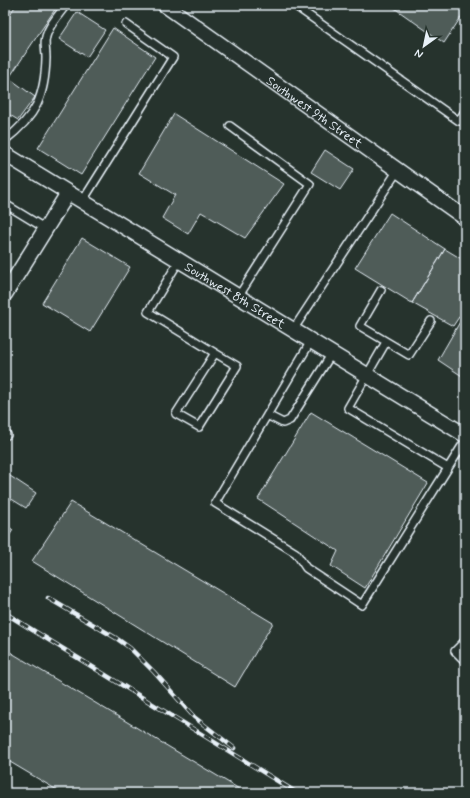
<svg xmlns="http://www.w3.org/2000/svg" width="470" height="798" viewBox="0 0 470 798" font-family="Mynerve,sans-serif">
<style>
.building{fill:#505c59;stroke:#e8f1f8}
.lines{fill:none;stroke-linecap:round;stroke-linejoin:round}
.service-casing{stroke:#e8f1f8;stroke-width:10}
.minor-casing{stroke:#e8f1f8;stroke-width:17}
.service{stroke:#26332d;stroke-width:7}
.minor{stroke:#26332d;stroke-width:14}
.rail-casing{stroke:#e8f1f8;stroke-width:4.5}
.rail{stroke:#26332d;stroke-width:3;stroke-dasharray:9;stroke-linecap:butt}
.labels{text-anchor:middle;stroke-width:3;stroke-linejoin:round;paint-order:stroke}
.street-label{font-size:13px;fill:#e8f1f8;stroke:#26332d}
</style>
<rect width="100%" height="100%" fill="#26332d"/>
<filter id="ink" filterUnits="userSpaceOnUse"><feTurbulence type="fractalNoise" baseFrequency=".025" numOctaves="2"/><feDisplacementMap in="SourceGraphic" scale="8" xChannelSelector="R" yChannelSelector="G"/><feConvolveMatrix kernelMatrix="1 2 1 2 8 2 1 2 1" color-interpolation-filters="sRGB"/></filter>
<g filter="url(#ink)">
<path class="building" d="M16,5H58L9,78L35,97L18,120L5,112V22Z
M390,5H465V11L444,43Z
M77,12L105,30L87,57L59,39Z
M113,28L155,57L81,175L38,148Z
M174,114L284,184L245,238L201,212L188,234L162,218L175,195L139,173Z
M325,150L354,169L340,190L311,172Z
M390,213L445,249L412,303L355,268Z
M82,238L130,267L90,332L42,303Z
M445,249L465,261V308L453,326L412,303Z
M465,313V378L438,360Z
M311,412L428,483L365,588L331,566L338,551L258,499Z
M7,474L36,493L26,508L5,495V478Z
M71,502L273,623L235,687L32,561Z
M5,524L13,530L5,542Z
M5,649L246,793H62L5,759Z"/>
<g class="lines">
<g class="service-casing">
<path id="service" d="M294,5L459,121L465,111
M230,126L310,184L238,297
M5,140C36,116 45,97 46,58C46,47 43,42 48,31C52,22 60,13 66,5
M82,202L173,57L126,24
M5,204L46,229
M179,261L148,312L215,353L176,414L199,427L237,366L215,353
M381,290L360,326L409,355L431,321
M293,330L398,170
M311,341L215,503L296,553L306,568L362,605L465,441
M386,342L348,408L448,468
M267,415L283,423L290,420L332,353
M5,433L7,435
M465,641L455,651L465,661"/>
</g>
<g class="minor-casing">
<g id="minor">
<path id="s1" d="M165,5L465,218"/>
<path id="s2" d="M5,154L465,435"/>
<path d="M5,294L68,193"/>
</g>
</g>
<use href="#service" class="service"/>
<use href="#minor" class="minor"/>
<g class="rail-casing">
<path id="rail" d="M48,598L116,638L130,648L154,672L194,717L234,748
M5,613L297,793"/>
</g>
<use href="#rail" class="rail"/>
</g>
</g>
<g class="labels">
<g class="street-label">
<text dy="5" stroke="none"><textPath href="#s1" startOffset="184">Southwest 9th Street</textPath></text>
<text dy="5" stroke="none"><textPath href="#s2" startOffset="270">Southwest 8th Street</textPath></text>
</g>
</g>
<rect width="470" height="798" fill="none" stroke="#26332d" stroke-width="20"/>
<rect x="10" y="10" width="450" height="778" fill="none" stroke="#e8f1f8" stroke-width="1.5" filter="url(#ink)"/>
<g transform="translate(424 46) rotate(213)" stroke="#26332d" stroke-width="3" paint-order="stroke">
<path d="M0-3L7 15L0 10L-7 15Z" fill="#e8f1f8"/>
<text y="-6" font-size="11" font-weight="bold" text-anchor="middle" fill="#e8f1f8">N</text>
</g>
</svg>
